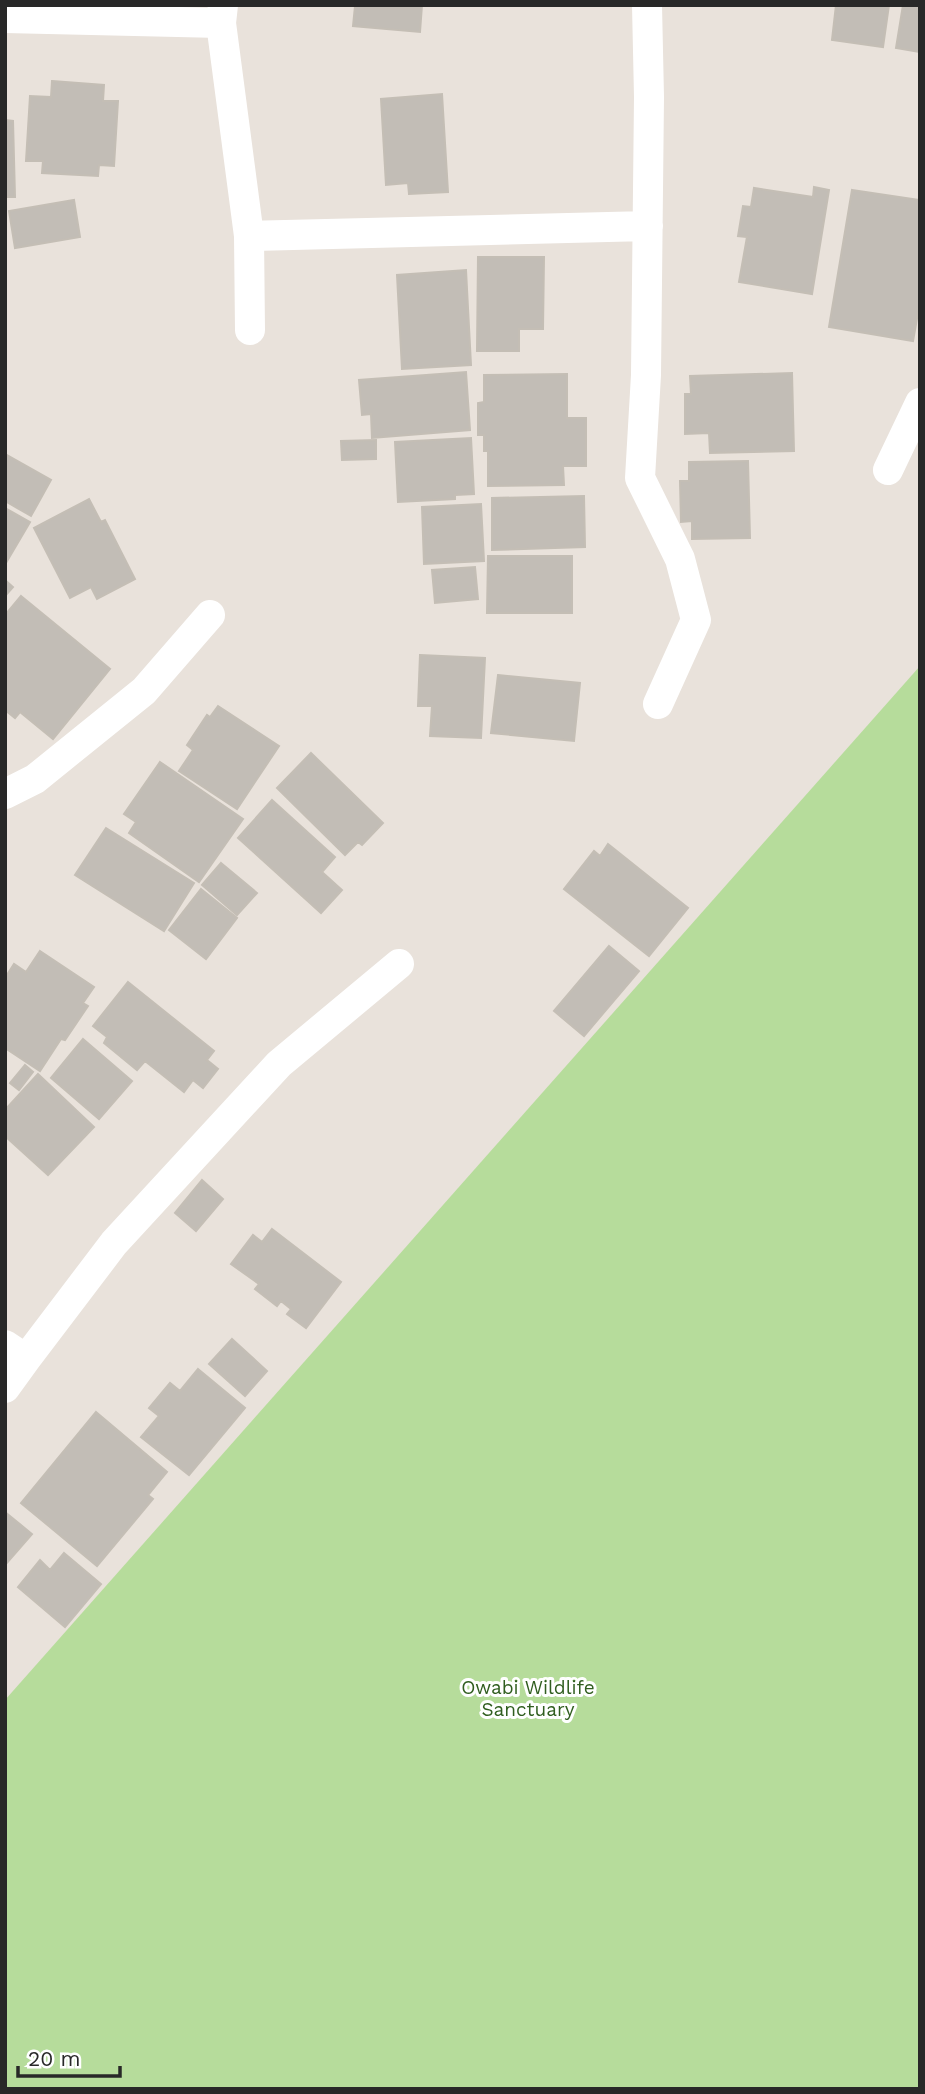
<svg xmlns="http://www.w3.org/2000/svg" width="925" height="2094" viewBox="0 0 925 2094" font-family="'Work Sans',sans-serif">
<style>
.green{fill:#b6dc9b}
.building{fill:#c2bdb6;stroke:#c4beb5;stroke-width:2}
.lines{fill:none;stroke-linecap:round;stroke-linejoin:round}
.street{stroke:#fff;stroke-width:30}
.labels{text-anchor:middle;stroke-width:6;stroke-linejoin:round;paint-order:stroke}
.park-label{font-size:19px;fill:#305e1f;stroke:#fff}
</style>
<rect width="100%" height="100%" fill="#e9e2db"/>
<path class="green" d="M920,666V2089H5V1700Z"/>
<path class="building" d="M344,5H422L420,32L353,26L355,6Z
M836,5H889L883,47L832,40Z
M903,5H920V52L896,48Z
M52,81L104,85L103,101H118L114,166L99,165L98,176L42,173L43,161H26L30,96L51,97Z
M442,94L448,192L409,194L408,183L386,185L381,99Z
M5,120L13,121L15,197H5Z
M814,187L829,190L812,294L739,282L747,237L738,236L743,206L751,207L754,188L813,197Z
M852,190L920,200V302L913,341L829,327Z
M74,200L80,237L15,248L9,211Z
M478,257H544L543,329H519V351H477Z
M466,270L471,365L402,369L397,275Z
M466,372L470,430L372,438L371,414L362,415L359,380Z
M792,373L794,451L710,453L709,433L685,434V394H691L690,376Z
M567,374V418H586V466H563L564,485L488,486V451H484V435H478V403L484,402V375Z
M471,438L474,494L455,495V499L398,502L395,442Z
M376,440V459L342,460L341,441Z
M7,455L51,480L31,516L5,501V459Z
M748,461L750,538L692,539V521L681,522L680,481H689V462Z
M584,496L585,547L492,550V498Z
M89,499L101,522L105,520L135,579L97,599L91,587L70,598L34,528Z
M481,504L484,561L424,564L422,507Z
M5,508L30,522L6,563L5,562Z
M488,556H572V613H487Z
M475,567L478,599L435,603L432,570Z
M5,580L13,587L5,596Z
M21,596L110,669L53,739L20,712L15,718L5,710V615Z
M420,655L485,658L481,738L430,736L432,706H418Z
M498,675L580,683L574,741L491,733Z
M218,706L279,746L237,809L179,771L193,750L187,745L207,715L210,717Z
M311,753L383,823L362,845L358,842L345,855L277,788Z
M160,762L243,819L199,882L129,833L136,822L124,814Z
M272,800L335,857L322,872L342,890L321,913L238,838Z
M106,828L194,883L164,931L75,875Z
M608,844L688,908L649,956L564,889L594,851L600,856Z
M221,863L257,893L237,915L202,885Z
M201,889L237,918L206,959L169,930Z
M609,946L639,971L584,1036L554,1011Z
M40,951L94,987L83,1003L88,1006L65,1040L61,1039L40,1071L5,1048V978L14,964L26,972Z
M128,982L214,1051L207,1060L218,1069L203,1088L193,1080L184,1092L145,1061L137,1070L104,1043L107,1037L93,1026Z
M83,1039L132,1081L99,1119L51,1078Z
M25,1065L33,1072L19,1090L10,1083Z
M38,1074L94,1127L48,1175L5,1136V1110Z
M202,1180L223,1199L196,1231L175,1213Z
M272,1229L341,1282L306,1328L287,1314L291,1309L281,1301L277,1306L255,1289L259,1284L231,1264L253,1235L262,1242Z
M232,1339L267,1371L245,1396L209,1364Z
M198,1369L245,1408L189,1475L141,1437L159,1416L149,1408L170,1383L180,1391Z
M96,1412L167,1472L148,1495L153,1499L97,1566L21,1503Z
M5,1512L32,1534L5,1565Z
M64,1553L101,1584L65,1627L18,1587L40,1560L50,1570Z"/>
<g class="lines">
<path class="street" d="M223,5L221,23L249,236L250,330
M647,5L649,97L646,375L640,478L680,559L696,620L658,704
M5,18L221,23
M249,236L648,226
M888,470L920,403
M5,794L35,779L144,691L210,615
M5,1345L26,1359L5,1388
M26,1359L114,1243L279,1064L399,964"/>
</g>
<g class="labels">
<g class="park-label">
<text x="528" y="1694">Owabi Wildlife<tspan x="528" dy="22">Sanctuary</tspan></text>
</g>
</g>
<rect width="925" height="2094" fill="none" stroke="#282828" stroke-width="14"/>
<path d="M18 2066v10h102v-10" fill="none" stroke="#282828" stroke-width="3.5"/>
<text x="28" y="2066" font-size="21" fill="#282828" stroke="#ffffff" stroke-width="5" paint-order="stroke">20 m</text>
</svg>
